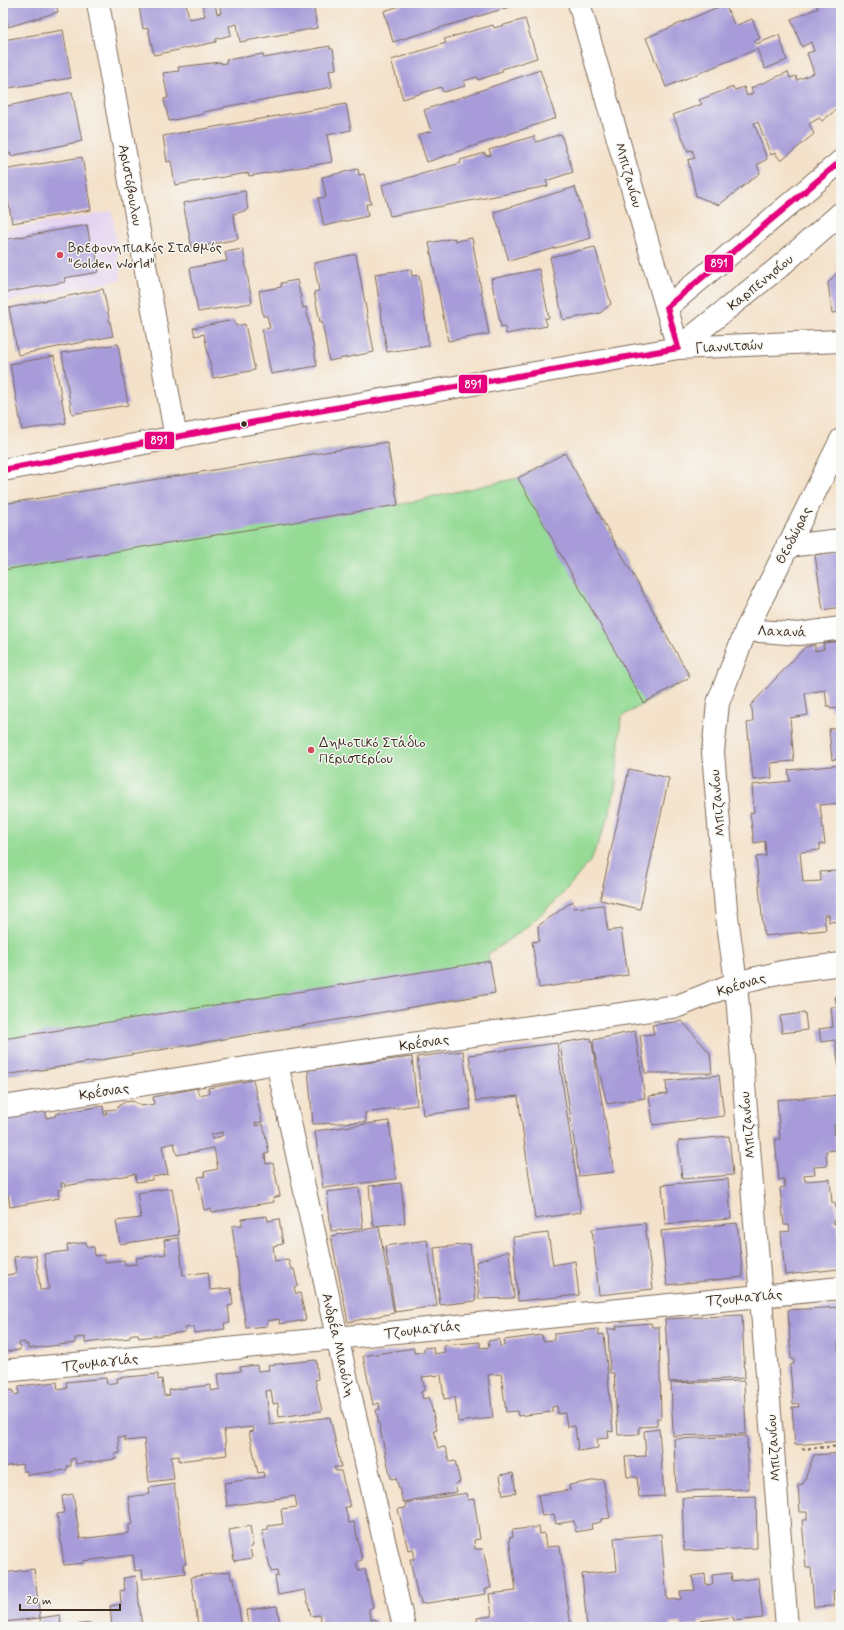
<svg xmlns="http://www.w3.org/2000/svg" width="844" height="1630" viewBox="0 0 844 1630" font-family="Mynerve,sans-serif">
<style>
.built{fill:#e5d3f1}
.green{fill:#95db95;stroke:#68825a}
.building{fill:#a79cd9;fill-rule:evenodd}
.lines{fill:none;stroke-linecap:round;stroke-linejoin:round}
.minor-casing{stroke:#7c6a5a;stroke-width:24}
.path{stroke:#7c6a5a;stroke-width:2.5;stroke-dasharray:3 3;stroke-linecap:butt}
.minor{stroke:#fff;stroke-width:22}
.bus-1-casing{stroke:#f6f6f2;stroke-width:9}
.bus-1{stroke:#e5007d;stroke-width:6}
.poi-dot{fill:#d1495b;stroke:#f6f6f2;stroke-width:1.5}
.bus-dot{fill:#3b2a1e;stroke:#f6f6f2;stroke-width:1.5}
.labels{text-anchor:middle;stroke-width:3;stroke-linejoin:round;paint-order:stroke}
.street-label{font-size:14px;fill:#3b2a1e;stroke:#f6f6f2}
.poi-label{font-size:14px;fill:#3b2a1e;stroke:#f6f6f2;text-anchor:start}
.line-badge{stroke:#f6f6f2;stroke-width:1.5}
.badge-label{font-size:11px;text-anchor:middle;font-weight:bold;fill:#fff}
</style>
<rect width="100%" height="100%" fill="#f6f6f2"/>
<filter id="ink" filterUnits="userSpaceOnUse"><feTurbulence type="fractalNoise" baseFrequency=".025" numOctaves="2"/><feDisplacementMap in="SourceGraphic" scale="8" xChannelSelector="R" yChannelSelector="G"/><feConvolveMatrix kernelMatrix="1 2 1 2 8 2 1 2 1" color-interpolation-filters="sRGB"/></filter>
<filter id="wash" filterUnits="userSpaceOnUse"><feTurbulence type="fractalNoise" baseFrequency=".012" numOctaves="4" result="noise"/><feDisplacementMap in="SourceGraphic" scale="16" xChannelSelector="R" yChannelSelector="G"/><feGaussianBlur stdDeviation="0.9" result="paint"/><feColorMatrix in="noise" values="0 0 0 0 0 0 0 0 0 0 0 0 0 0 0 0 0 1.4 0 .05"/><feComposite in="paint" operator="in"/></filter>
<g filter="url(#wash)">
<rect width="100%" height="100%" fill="#f4e1c9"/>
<path class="built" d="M112,211L121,280L3,302V230Z"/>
<path class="green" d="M387,442L398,505L518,478L565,453L690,677L621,717L616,784L609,816L591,860L559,898L523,930L488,954L495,993L48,1069L3,1075V504Z"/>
<g id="blocks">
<path class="building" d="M3,3H56L58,12L8,27L6,15L3,16Z
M151,3H186L189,19L205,16L202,3H215L217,14L221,13L219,3H313L317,28L240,42L237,24L229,26L231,35L216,39V42L154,55L148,28L143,29L139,6Z
M409,3H515L516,5L393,42L384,11Z
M820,3H841V106L822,121L819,118L809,124L814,134L781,161L775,153L771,155L758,122L754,123L767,159L757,165L760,173L719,205L696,196L688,160L695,158L692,150L688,151L673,115L702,104L699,100L733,87L735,90L744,87L747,96L753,93L751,88L788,72L790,78L796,76L797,80L814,73L807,53L814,51L811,42L802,47L791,19L818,8L816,4Z
M725,4L735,26L752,19L760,38L754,41L756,44L779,35L787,60L765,69L757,49L666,87L646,38Z
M525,19L537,58L502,69V72L478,80L477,77L463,81L465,86L443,92L441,87L403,99L391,60L446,43L444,39L493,25L494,28Z
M63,30L71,78L3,89V40Z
M330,46V49H333L336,69L329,70L332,87L224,107V108L203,112L204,114L169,121L164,99L168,98L163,73L179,71L178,67L221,62V64L226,63V60L263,54L264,58Z
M540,70L556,118L427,162L418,135L431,131L424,110Z
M72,92L82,141L11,156L10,153L3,155V107Z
M346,104L351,130L327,135L332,162L249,176L248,173L175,185L171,161L167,162L163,136Z
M561,134L573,172L546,181L548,186L390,216L382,185L461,163L460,160L485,153V156L491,155L489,150L534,136L536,142Z
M82,157L91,210L12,223L3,170Z
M358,169L359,175L364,174L371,204H366L368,216L324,226L318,198L326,197L322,177Z
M575,187L591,238L509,261L494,212Z
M245,191L248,210L233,214L238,239L192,248L183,203Z
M87,225L91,248L95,247L99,272L64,278L65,282L3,293V240Z
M455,238V241L472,238L489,334L448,341L429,243Z
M595,247L611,304L600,313L563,320L550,257Z
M243,249L252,303L198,312L190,268L227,261L225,252Z
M356,254L374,352L329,361L322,321L320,322L314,292L319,291L314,263Z
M841,268V312L832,313L828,283Z
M411,269L412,276L419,275L429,346L387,352L375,274Z
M539,269L549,318H545L547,326L506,334L505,326L501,327L491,279Z
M297,280L303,308L306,307L317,366L271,374L262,329L270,328L267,316H263L259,291L281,287V283Z
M103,289L113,336L18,355L9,308Z
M234,320L236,326L245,324L255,370L213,378L204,334L195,336L193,328Z
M118,344L128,405L72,414L62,353Z
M54,356L66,423L22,430L10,364Z
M387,442L398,505L3,570V504Z
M565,453L690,677L644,703L518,478Z
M841,551V607L823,610L815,555Z
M841,641V708L830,709V706H827L825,690L805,693L808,715L790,718L794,761L771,763L772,778L753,780L747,723L753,722L752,709L750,706L805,647L815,645V651L824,649L823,643Z
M841,727V759L832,760L829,729Z
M841,765V803L820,805L825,844H820V850L800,852L803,882L821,881L820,872L837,871L838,879H841V921L829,922V915H824L826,930L764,936L756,857L766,856L765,841L754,843L750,813L754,812L752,785L790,781L788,770Z
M629,769L669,778L640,909L600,900Z
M573,901L574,908L604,905L608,931L621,929L628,975L539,988L532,942L539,941L538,926Z
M490,961L495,993L48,1069L3,1075V1039Z
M841,996V1075H840L835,1040L821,1042L819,1029L833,1027L831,1007H837L835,997Z
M805,1013L807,1030L782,1033L780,1016Z
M682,1021L710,1053L712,1073H645L640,1035L654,1034L652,1025Z
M635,1031L645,1098L607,1104L594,1051L593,1040Z
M591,1038L614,1172L579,1176L560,1043Z
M557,1043L581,1212L535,1219L518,1096L476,1101L469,1055Z
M463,1051L471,1109L423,1115L417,1057Z
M412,1057L417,1105L365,1113L366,1122L313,1124L308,1070Z
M719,1075L724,1116L653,1125L649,1096L667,1094L666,1081Z
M253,1080L262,1122L255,1123L256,1126L263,1124L269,1153L265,1154L266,1164L273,1163L280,1196L273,1198L274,1202L212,1212L211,1208L204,1210L198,1177L205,1176L204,1172L218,1169L214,1148L177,1155L174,1143L162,1146L168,1174L152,1177V1180L136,1182L135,1174L65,1186L64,1183H61L62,1189L58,1190L59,1198L10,1207L8,1194L3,1195V1118L46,1111V1118L56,1116L55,1114L103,1106L104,1114H107L106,1110L116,1109L124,1102L133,1101L141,1106L154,1104L153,1097L197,1088L199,1095L209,1093L208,1088ZM222,1132V1136L212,1139L211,1135Z
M841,1095V1124L834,1125L836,1150L826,1151L827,1166L814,1167L815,1174L804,1175L805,1181L830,1179L832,1203L835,1202L837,1220L834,1221V1224L837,1223L839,1240L841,1239V1264H839V1269L785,1275L781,1232L790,1231L789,1225H784L780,1188L785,1187L784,1179L779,1180L775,1139H780L777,1100Z
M389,1121L396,1179L323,1188L315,1131Z
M729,1136L733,1175L682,1179L678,1141Z
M728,1179L731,1219L665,1224L662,1185Z
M401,1183L405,1223L373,1226L369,1186Z
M172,1188L179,1235L120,1244L116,1221L141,1218L137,1193Z
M359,1188L363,1228L331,1231L327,1192Z
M267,1216L268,1221L279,1219L283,1244L273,1246L275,1261L288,1259L291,1269H294L298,1286L294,1287L296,1294L300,1293L306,1320L280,1324L279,1319L267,1321V1326L246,1328L232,1226L242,1225V1219Z
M645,1223L653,1289L599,1295L592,1229Z
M737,1223L743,1277L667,1285L661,1231Z
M379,1227L394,1313L348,1322L331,1236Z
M548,1233L553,1265L575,1261L579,1295L518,1301L513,1237Z
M179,1238L183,1275L208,1272L210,1290L231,1288L233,1305L228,1306L230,1323H224L225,1329L194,1333V1327L185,1328V1332L139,1338L138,1334H134L130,1335V1338L85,1343V1337L75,1338V1343L28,1349V1344L25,1345V1342L19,1343L20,1350L3,1352V1275L16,1274L14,1257L36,1255L40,1290L49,1289L44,1254L68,1251L67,1245L86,1242L87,1247H94L95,1256L104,1255L105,1262L124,1260L125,1265L137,1264L136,1258L166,1254L164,1240Z
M427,1240L437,1306L395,1312L385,1246Z
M470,1244L476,1301L440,1305L434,1248Z
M509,1251L514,1298L479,1299L476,1262Z
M841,1307V1342H838L839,1362L841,1361V1441L795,1445L792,1407H799L798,1403L793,1404L790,1365L794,1364V1359H791L788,1310Z
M742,1315L745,1378L669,1382L665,1319Z
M651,1323L652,1327H659L661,1418H657V1426L639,1427V1434L618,1435L614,1373H610L608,1329H617L616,1326Z
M598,1329L599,1335L604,1334L613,1432L608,1431L609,1438L597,1439L598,1448L578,1451L575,1426L567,1427L565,1413L558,1414L557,1406L552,1407V1412L518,1416L517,1411L506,1412L501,1374L488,1375L493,1418L458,1422L455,1397L444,1399L441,1375L422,1377L425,1390L421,1392L423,1399L429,1397L437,1430L434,1431L438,1448L445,1447L450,1462L455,1461L460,1482L455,1484L457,1492L403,1502L396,1478L391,1479L376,1410L380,1409L379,1403L373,1405L363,1356L414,1348V1353L424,1352V1348L433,1347L434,1354L445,1352L444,1345L480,1342V1348L489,1347L488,1341L499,1339L500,1346L505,1345L504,1340L542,1335L543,1341L554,1340V1334Z
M316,1360L318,1379L315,1380L322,1411L279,1417L278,1403L273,1404L271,1390L266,1391L270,1425L330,1417L341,1467H334L336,1471H341L350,1507H345L349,1523L354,1522L362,1560L357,1562V1566L359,1570L365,1569L373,1607L369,1609V1614L371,1620L376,1619L378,1627H322L320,1615L311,1616L305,1590L278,1595L275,1576H278L277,1571L271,1572L262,1531L268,1530V1526L283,1524L281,1509L297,1507L295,1496L227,1506L224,1483L264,1477L263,1472L258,1473L249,1432L254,1431L253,1427L224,1430L227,1455L179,1461V1456L171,1457L174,1479L149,1482L144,1439L125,1441V1437H118L120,1453L115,1454L116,1459L76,1464L75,1458L71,1459V1466H67V1470L27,1475V1471H23L22,1464L3,1467V1391L13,1390L14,1395L19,1394V1386L57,1382L58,1390L67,1388L66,1382L106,1378L107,1384L118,1382L117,1378L158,1374V1380L162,1379L164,1396L170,1395L169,1390L211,1385V1391L220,1389L218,1374L241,1371L240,1367L257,1365L258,1371L269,1370L268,1365Z
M744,1381L746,1434L673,1436L671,1383Z
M659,1429L664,1496L639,1497L637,1477H627L625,1457L646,1456L644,1431Z
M747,1436L749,1489L676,1491L674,1439Z
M841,1453V1590L833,1591L834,1606L814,1607L811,1568H806L802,1520H807V1512H800L798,1485L803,1484L814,1455Z
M513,1473L516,1493L503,1495L500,1475Z
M603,1479L610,1518L601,1519V1522L591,1524L592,1529L576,1532L574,1521L556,1524L554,1514L542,1516L538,1495L570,1490L569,1485Z
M174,1484L186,1564H183L185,1573L143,1579L142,1570L135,1571L133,1555L83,1561L84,1563L64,1565L57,1514L64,1513L62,1496L73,1494L80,1539L129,1533V1525L133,1524L128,1497L150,1494L149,1488Z
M467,1493L468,1500L474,1499L480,1539L474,1540L475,1549H483L491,1588L485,1589L486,1594L421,1604L420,1598H418L410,1559H414V1553L413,1549L408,1550L398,1509L406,1508L405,1503Z
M756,1496L757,1548L684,1551L682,1498Z
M250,1526L253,1546L250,1547L252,1558L234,1561L229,1530Z
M539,1527L540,1534L544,1533L546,1547L560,1546L571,1627H478L477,1618L492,1616L489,1594L516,1591L509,1538L513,1537L512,1530Z
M661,1534L667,1600L681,1599L680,1591L695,1590L692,1576L705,1574L706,1585L713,1584L712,1575L731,1573L732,1581L758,1578L763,1618L734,1621L733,1617L699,1621V1625L682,1627L681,1623L670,1624V1627H587L582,1574L617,1571L614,1538Z
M34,1569L40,1618L3,1622V1573Z
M230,1571L231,1579H234L242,1627H189L198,1625L191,1577Z
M136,1576L142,1627H112L110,1606L121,1604L120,1591L125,1590L123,1578Z
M277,1606L280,1624L296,1622L297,1627H249L247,1610Z
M60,1615L61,1627H41L40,1618Z
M91,1623L92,1627H73V1625Z"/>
</g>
</g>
<g filter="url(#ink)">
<use href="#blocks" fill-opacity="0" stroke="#7c6a5a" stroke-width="1"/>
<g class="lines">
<g class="minor-casing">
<path id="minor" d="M98,3L176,438
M579,3L678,348
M667,307L841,161
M678,348L778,268L841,213
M3,470L244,424L678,348L841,341
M787,546L841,540
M746,630L799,634L841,628
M277,1063L337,1337L404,1627
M3,1107L277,1063L678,1006L736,983L782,972L841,964
M3,1371L841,1288
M787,1627L736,983L726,909L713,752L718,703L746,630L841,440"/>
</g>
<path class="path" d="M802,1449L841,1446"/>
<use href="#minor" class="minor"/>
<g class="bus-1-casing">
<path id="bus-1" d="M3,470L244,424L678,348L667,307L841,161"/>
</g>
<use href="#bus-1" class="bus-1"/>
</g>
</g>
<g class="poi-dot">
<circle cx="60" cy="255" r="4"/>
<circle cx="311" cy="750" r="4"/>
</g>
<circle class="bus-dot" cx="244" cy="424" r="3.5"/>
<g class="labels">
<g class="street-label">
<text transform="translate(629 175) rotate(74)" y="5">Μπιζανίου</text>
<text transform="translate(131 185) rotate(80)" y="5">Αριστόβουλου</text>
<text transform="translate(760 282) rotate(-39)" y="5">Καρπενησίου</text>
<text transform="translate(729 346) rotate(-3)" y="5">Γιαννιτσών</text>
<text transform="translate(793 535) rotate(-63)" y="5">Θεοδώρας</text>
<text transform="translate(782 631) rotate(2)" y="5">Λαχανά</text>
<text transform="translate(717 803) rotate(-95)" y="5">Μπιζανίου</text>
<text transform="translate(741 984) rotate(-17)" y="5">Κρέσνας</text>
<text transform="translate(424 1042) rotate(-8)" y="5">Κρέσνας</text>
<text transform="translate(104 1091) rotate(-9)" y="5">Κρέσνας</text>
<text transform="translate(747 1125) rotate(-95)" y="5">Μπιζανίου</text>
<text transform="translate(744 1297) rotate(-5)" y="5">Τζουμαγιάς</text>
<text transform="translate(422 1329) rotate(-6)" y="5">Τζουμαγιάς</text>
<text transform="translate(339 1345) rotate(77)" y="5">Ανδρέα Μιαούλη</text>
<text transform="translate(100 1362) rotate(-6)" y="5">Τζουμαγιάς</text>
<text transform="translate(773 1448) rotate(-94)" y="5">Μπιζανίου</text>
</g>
<g class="poi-label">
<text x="68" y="252">Βρεφονηπιακός Σταθμός<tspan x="68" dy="16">"Golden World"</tspan></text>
<text x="319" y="747">Δημοτικό Στάδιο<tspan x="319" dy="16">Περιστερίου</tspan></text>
</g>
</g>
<g class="line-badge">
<rect x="704" y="254" width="30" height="19" rx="4" fill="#e5007d"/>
<rect x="458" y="374" width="30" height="20" rx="4" fill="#e5007d"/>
<rect x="144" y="431" width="31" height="19" rx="4" fill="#e5007d"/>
</g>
<g class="badge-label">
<text x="719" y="267">891</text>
<text x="473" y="388">891</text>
<text x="159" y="444">891</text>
</g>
<rect width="844" height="1630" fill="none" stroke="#f6f6f2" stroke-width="16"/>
<path d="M20 1604v6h100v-6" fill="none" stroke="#3b2a1e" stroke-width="2"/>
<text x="26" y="1604" font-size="12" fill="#3b2a1e" stroke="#f6f6f2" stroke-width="3" paint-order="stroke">20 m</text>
</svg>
